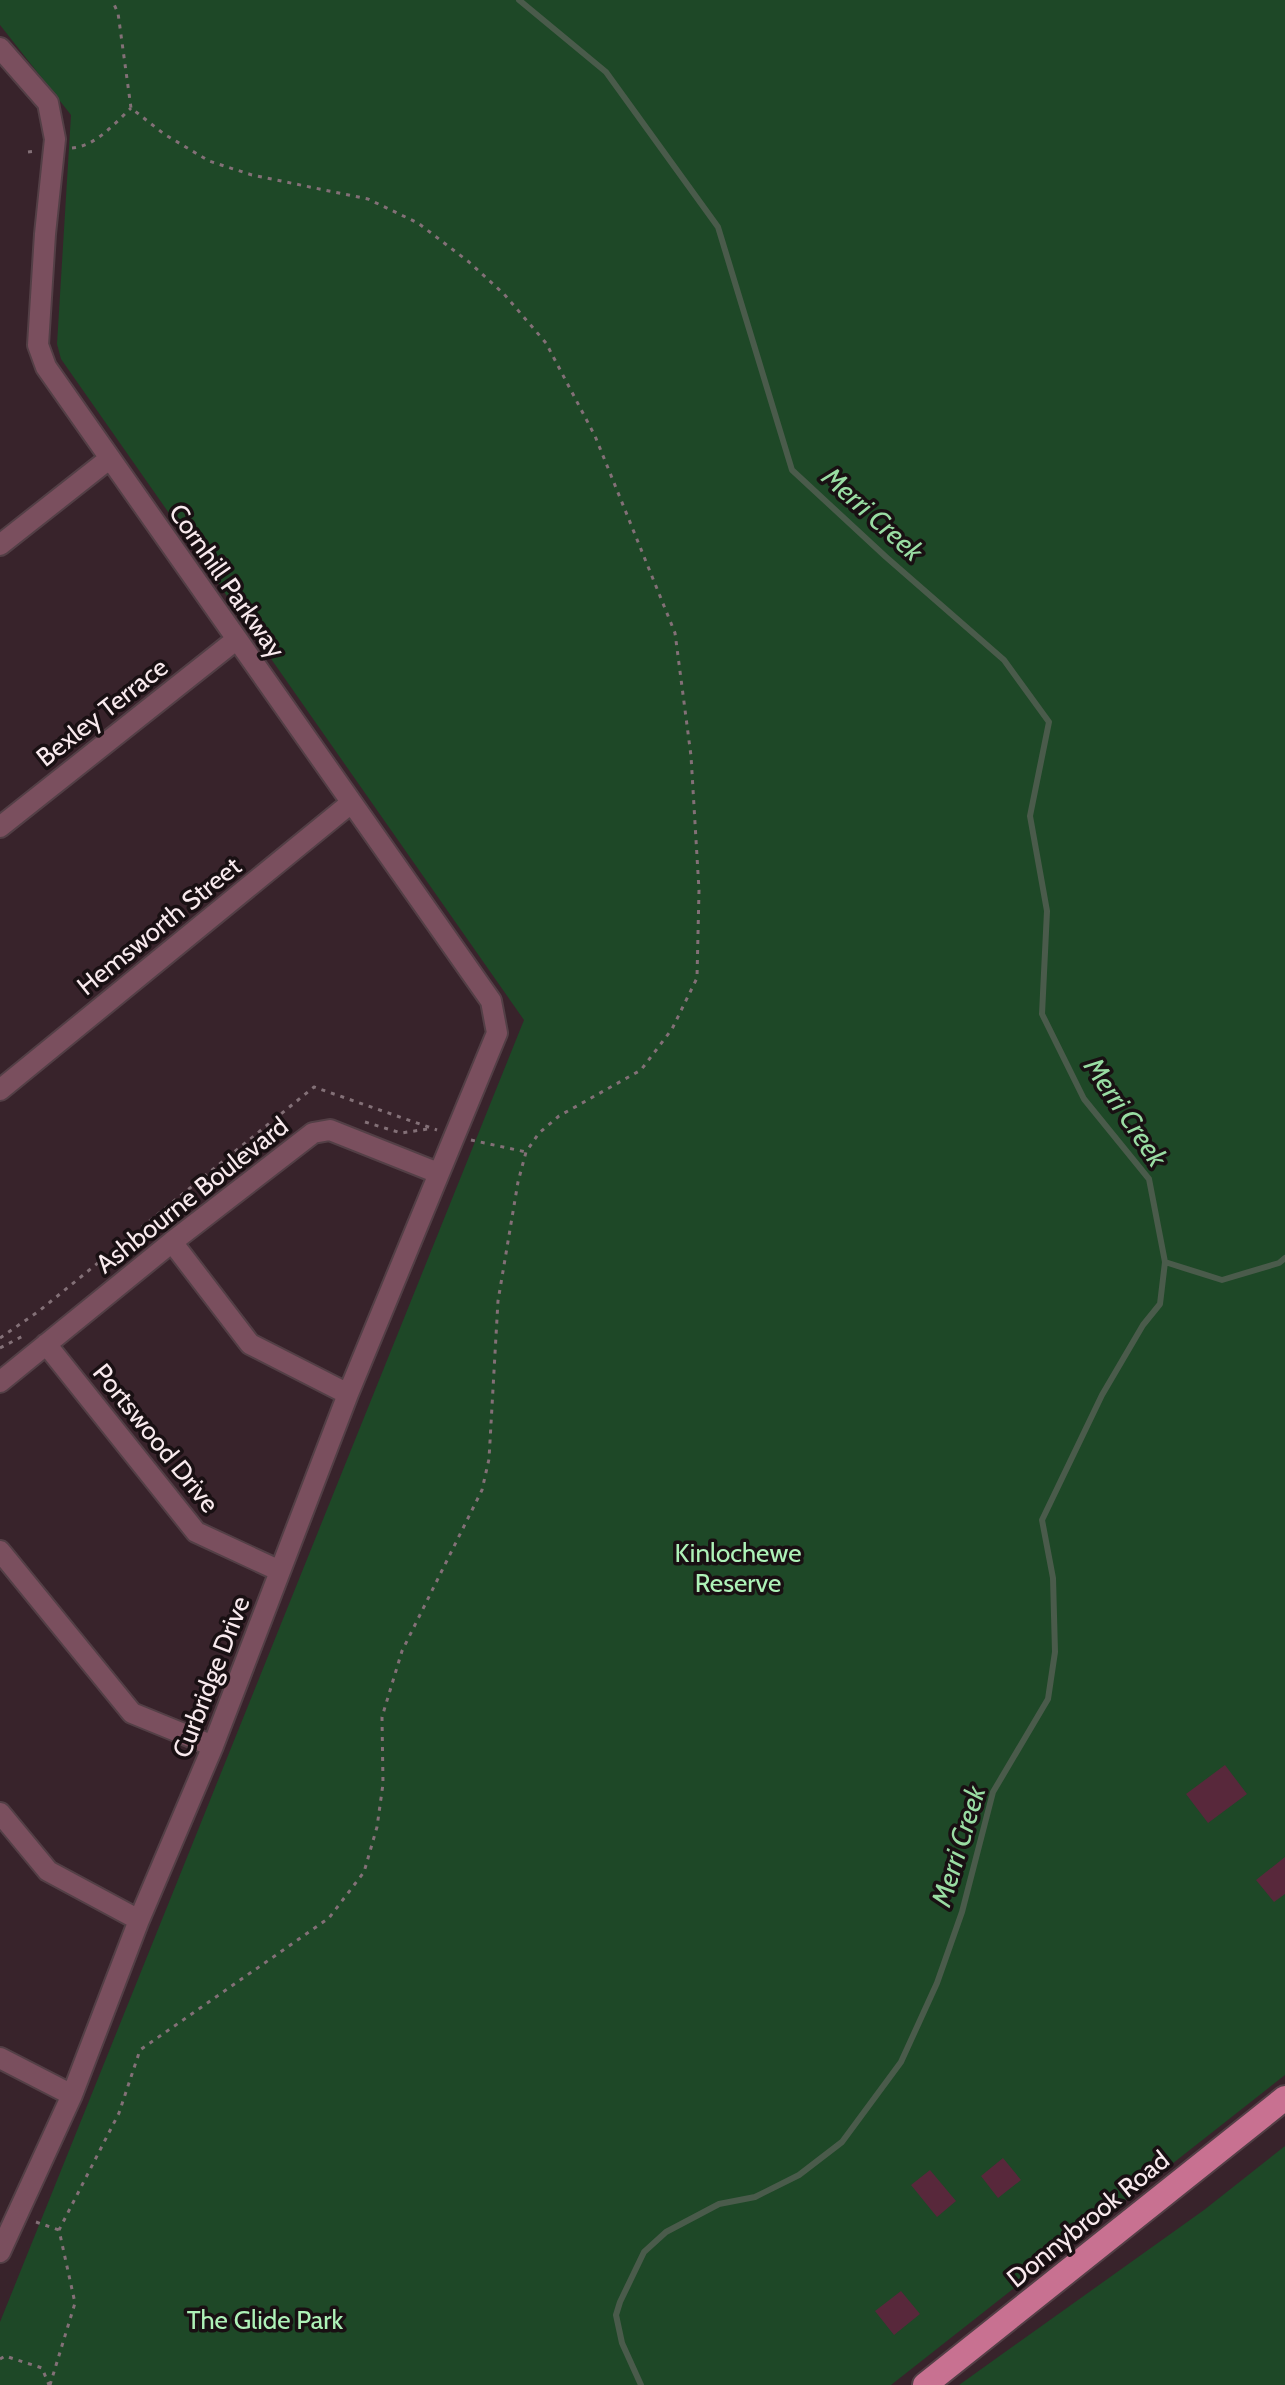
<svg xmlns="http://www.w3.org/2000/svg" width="1285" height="2385" viewBox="0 0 1285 2385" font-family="Cabin,sans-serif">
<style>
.green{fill:#1e4827}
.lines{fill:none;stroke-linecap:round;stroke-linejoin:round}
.stream{stroke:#4a5b4b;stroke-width:6}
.building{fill:#58283b}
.minor-casing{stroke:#533f46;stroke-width:24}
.major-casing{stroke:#533f46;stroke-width:28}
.path{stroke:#837077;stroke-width:3;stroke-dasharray:4 6;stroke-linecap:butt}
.minor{stroke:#7a4f5e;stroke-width:20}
.major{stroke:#c87191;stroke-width:24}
.labels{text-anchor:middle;stroke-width:7;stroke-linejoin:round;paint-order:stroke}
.street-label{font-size:26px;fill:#f8e9ed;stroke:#191013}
.park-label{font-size:26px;fill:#aef2b8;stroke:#191013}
.water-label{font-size:28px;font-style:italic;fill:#99dda3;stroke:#191013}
</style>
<rect width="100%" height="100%" fill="#38232b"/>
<path class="green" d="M0,0H1285V2075L891,2385H0V2322L524,1020L61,359L57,344L71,115L0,25Z
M1285,2146V2385H959L1204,2210Z"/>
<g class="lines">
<path class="stream" d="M519,0L606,72L718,227L792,470L886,557L1004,660L1049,722L1030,816L1047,911L1042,1014L1084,1099L1149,1179L1165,1262L1160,1304L1143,1325L1102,1395L1042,1520L1053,1578L1055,1652L1048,1699L993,1792L962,1912L937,1983L901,2062L842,2142L799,2175L755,2197L719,2204L666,2232L644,2252L620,2302L616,2315L622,2343L641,2385
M1165,1262L1222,1280L1279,1263L1285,1258"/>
</g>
<path class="building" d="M1225,1765L1247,1794L1208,1823L1186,1794Z
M1285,1857V1894L1274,1902L1256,1880Z
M1003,2158L1021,2180L998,2198L981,2176Z
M930,2170L956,2201L937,2217L911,2185Z
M901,2291L920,2314L894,2335L875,2311Z"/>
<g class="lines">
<g class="minor-casing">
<path id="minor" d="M0,48L48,103L55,139L45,234L38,345L46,367L491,1001L497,1033L348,1394L213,1746L139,1920L72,2095L0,2252
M0,545L109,459
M0,827L237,639
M0,1090L351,803
M172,1242L250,1344L348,1394
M46,1344L196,1532L280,1571
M0,1382L172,1242L313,1133L330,1130L438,1173
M0,1551L132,1713L213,1746
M0,1813L48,1871L139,1920
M0,2058L72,2095"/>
</g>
<g class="major-casing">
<path id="major" d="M925,2385L1285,2098"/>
</g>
<path class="path" d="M72,148C96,146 114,124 131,108
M28,152L37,151
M365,1122L401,1133L428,1129
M471,1140L526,1152
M0,1338L39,1311L314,1087L437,1130
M0,1348L23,1336
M36,2222L59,2230
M0,2359L5,2356L42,2368L49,2385
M50,2385L75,2303L59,2230L119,2113L140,2050L329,1918L364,1872L377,1827L383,1784L382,1717L402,1651L482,1490L489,1459L498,1301L518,1182L526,1152L539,1133L559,1116L641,1070L672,1029L697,978L699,890L691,756L675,633L595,436L546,343L504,294L469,262L418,223L368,199L252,175L209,161L164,134L131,108L118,13L112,0"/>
<use href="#minor" class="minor"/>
<use href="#major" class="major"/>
</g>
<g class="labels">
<g class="street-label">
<text transform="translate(227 581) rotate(55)" y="9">Cornhill Parkway</text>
<text transform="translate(102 712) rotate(-38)" y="9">Bexley Terrace</text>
<text transform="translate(159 926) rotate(-39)" y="9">Hemsworth Street</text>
<text transform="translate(192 1195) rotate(-38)" y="9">Ashbourne Boulevard</text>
<text transform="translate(156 1438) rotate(51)" y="9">Portswood Drive</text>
<text transform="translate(211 1677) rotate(-69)" y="9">Curbridge Drive</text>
<text transform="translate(1088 2219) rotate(-39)" y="9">Donnybrook Road</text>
</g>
<g class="park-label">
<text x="738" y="1562">Kinlochewe<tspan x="738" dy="30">Reserve</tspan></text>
<text x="265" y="2329">The Glide Park</text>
</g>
<g class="water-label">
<text transform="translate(873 514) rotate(42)" y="10">Merri Creek</text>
<text transform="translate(1126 1112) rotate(56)" y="10">Merri Creek</text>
<text transform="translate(958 1846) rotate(-73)" y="10">Merri Creek</text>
</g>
</g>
</svg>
